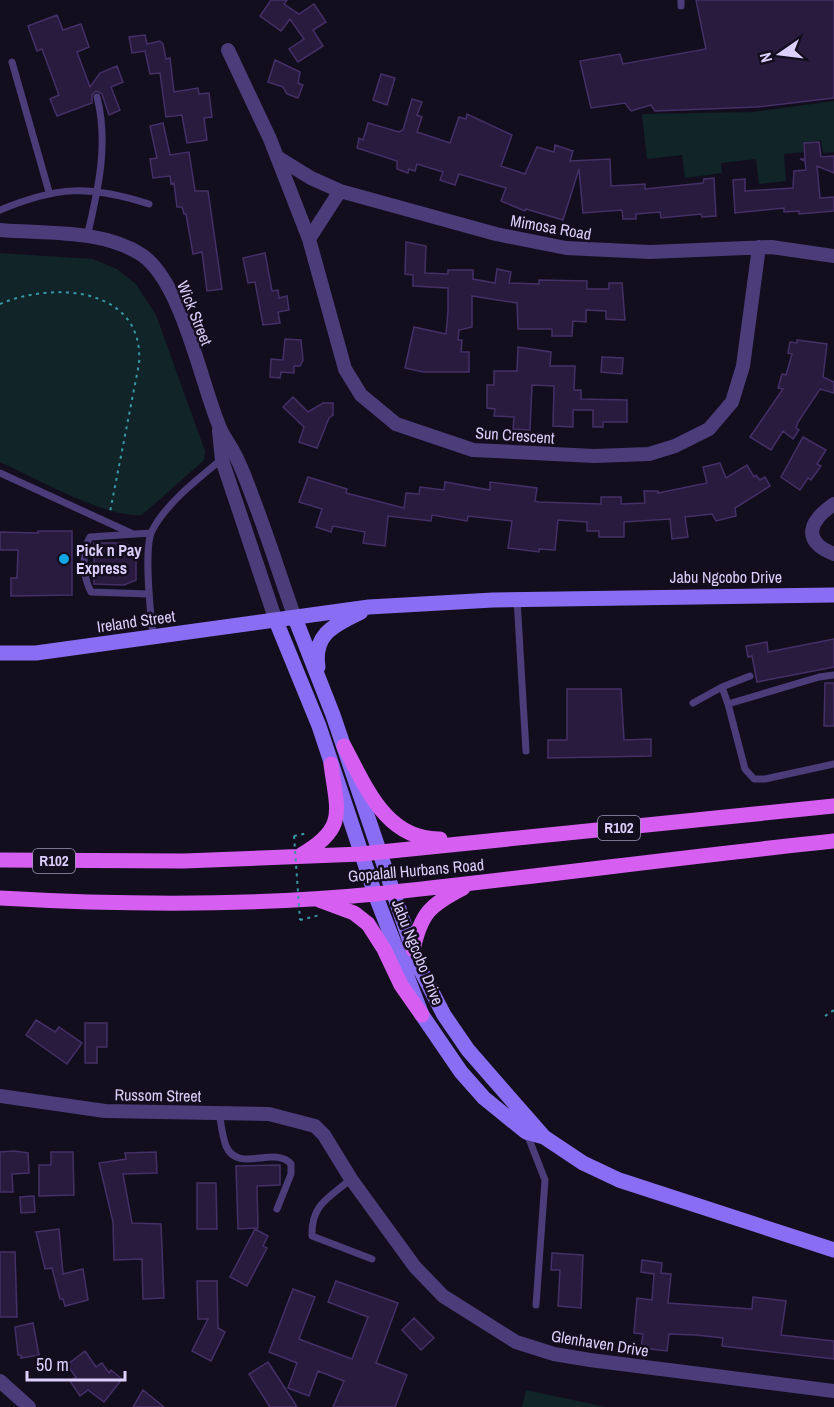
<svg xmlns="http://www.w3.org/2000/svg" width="834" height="1407" viewBox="0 0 834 1407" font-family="'Archivo Narrow',sans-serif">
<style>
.green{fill:#112427}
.building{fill:#281b3d;stroke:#452f67;stroke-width:1.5}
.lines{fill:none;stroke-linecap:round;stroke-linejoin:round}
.path{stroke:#3799a6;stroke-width:2;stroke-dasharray:3 4.5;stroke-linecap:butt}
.lane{stroke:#4a3d79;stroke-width:7}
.street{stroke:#4a3d79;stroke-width:14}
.secondary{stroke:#896ef3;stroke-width:15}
.primary{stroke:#d65ff2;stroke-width:15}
.path-bridge{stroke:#3799a6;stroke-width:2;stroke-dasharray:3 4.5;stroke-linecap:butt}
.poi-dot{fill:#13a8e3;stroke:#130e1e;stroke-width:2}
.labels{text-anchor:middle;stroke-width:5;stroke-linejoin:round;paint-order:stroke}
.shield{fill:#130e1e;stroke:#a095b9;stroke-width:1.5}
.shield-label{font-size:15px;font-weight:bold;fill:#dccffb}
.street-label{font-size:16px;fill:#dccffb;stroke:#130e1e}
.poi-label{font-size:16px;font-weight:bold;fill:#dccffb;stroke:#130e1e;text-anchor:start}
</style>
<rect width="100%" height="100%" fill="#130e1e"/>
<path class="green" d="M834,101V152L823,153L821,140L803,143L804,152L784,154L786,181L759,184L756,159L721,163L722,173L685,178L682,155L647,159L642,114L753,112Z
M0,253L93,259L117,269L136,284L156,315L205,451L204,460L142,515C105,518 36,478 0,462Z
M526,1390L606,1407H522Z"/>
<path class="building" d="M271,0H287L284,4L299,14L314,4L326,22L313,30L323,46L298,62L289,49L304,39L290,19L281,31L260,16Z
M696,0H834V98L757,107L655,111L651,105L631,111L625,103L591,108L580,61L620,54L623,64L706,49Z
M57,15L63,30L81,24L89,47L77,52L90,87L100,73L117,66L123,82L111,87L120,110L109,115L102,94L96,91L92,95V103L57,116L50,99L59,95L42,49L37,51L28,26Z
M145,35L147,44L160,41L163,44L166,59L170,58L174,92L198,88L199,94L209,93L212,117L204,118L207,140L187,143L182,115L166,117L160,73L150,74L145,51L132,53L129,37Z
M275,60L300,72L298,83L303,85L298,98L287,94L283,87L268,82Z
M381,74L395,78L387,105L373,100Z
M412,99L422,102L417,115L422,117L417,132L450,143L459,117L466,119L467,114L512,135L501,166L525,174L537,147L554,152L555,145L573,151L570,161L610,159L611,186L645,184V189L703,183L704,179L714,178L716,216L702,217L701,214L661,218L660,212L636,214V219H623L622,210L583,213L579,169L563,220L526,209L525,211L501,201L506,188L459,174L455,185L440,180L443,172L417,164L415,171L409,169L408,173L397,169V161L357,148L359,138L363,140L368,123L399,132L403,130Z
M163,123L170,155L189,152L195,191H208L222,289L207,291L202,252L193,254L186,214H184L182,207H177L174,183L171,184L170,176L153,178L150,159L157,158L150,126Z
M819,142L821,157L834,156V173L817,166L820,198L834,197V211L799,214V211L784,212V208L735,213L733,180L745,179V191L793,188L794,171L806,170L805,161L800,159H805L804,143Z
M406,242L426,246L425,273L448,274V270H473V279L495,283L497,269L511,272L509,283L539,284V280L587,281V289H609V283H622L625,320L606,319V311L586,310V322L573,321L572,336H552V329H518L517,303L472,296V327L459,330L458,340H462L461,352H469V372H423L405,368L414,327L446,334L448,311V288L413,286V275L405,274Z
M265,253L272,291L278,290L279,298L287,296L289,310L278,312L280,323L263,325L255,282L248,283L243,258Z
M285,339L301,340L303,360L300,366H294V373L281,372L280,378L270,377L271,359L283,360Z
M797,340L827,344L823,377L834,382V393L820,389L798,422L796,428L799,430L793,439L783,431L771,450L750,437L783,389L778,388L782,374L786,375L792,354L788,353L790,342L797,343Z
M518,347L551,352L550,366H575L574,390H581V399L627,400V422H603V427H593V410H573V427L553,426L554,386L532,385L530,430L513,429L514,417L494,416L495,409L487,408V385H494V371H517Z
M602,357L623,358L622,374L601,372Z
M293,397L308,412L323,403H333V415L329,418L317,448L299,442L304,427L283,407Z
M803,437L826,450L817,464L821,466L811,480L808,478L800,490L781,477Z
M720,463L726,478L747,465L754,477L756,475L760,480L765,477L770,486L735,508L736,516L716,521L712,514L685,517L688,537L672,539L670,519L624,522V537H599V531H587V522L558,520L555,550L539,549V552L508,548L512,521L468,516L467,521L432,515L431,521L388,516L385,546L363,543L365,532L333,526L331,532L316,527L322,509L299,502L308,477L347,489L346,493L404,508L406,493L419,494L420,487L444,490L445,482L490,490V482L537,488L535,501L538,502L601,504V497H621V504L645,503L644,491H658V493L707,483L703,467Z
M38,531H72V595L11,596V578H17L18,550H0V532L38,533Z
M94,543H124L136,548V580L124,585L94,584Z
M834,639V667L757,682L752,656L748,657L746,646L767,642L768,652Z
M825,683H834V726H824Z
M567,689H621L624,740L651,739V756L548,758V740H567Z
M36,1020L55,1032L59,1027L82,1043L67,1064L26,1035Z
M85,1023H107V1047H97V1063H85Z
M14,1151L28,1153L29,1173L12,1174L13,1192H0V1152Z
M51,1152H73L74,1195L39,1196V1165H51Z
M156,1152L157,1173L123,1174L132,1223L161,1224L164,1298L143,1299L142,1259L114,1260L113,1222L99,1163L126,1159L125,1153Z
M280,1165V1185L257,1186L258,1228L238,1229L236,1166Z
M197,1183H216L217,1229H197Z
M34,1196L35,1212L21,1213L20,1197Z
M59,1229L63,1274L83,1269L88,1300L65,1306L63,1299H60L52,1268L45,1269L36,1232Z
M255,1229L268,1236L263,1246L267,1248L247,1286L230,1277Z
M0,1252H15L17,1317H0Z
M552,1253L583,1255L581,1308L558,1306L560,1270H551Z
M642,1260L662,1263L661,1273L671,1274L668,1303L752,1309L753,1297L786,1301L781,1335L834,1341V1359L722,1346L723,1338L696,1335L669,1334L667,1351L641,1348L643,1334L634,1333L637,1298L652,1300L654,1274L641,1272Z
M197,1281H217L218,1328L225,1332L211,1361L192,1351L208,1319H198Z
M336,1281L398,1303L376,1363L407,1375L395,1407H333L344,1381L318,1371L309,1396L288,1388L297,1363L269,1352L293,1289L315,1297L299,1339L352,1359L368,1317L328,1302Z
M414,1318L434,1338L421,1350L402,1330Z
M33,1323L39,1355L21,1358V1355H18L15,1327Z
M85,1351L96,1367L102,1363L109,1373L111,1370L122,1379L104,1402L88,1390L80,1396L70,1381L76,1377L67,1365Z
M268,1362L292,1399L297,1407H270L249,1374Z
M143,1390L164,1407H133Z"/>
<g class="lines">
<path class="path" d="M0,304C53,281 145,287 139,364L110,512
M294,836L308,833
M300,920L320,915
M825,1016L834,1010"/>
<path class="lane" d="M681,6V0
M12,62L49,192
M0,210C58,186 89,185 149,204
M87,237C98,190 109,144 97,97
M0,473L133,534
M148,594L91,592C83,577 81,552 90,537L151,533
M517,599L526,751
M153,637C151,616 143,549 152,531C166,503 198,479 222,459
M834,675L819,677L728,704L745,769L754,779H765L834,764
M722,687L728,704
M693,703L722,687L750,676
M219,1112C221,1123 222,1135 226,1146C238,1174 275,1145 291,1164V1174L277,1209
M527,1134L545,1180L536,1305
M351,1179C329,1198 311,1204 312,1236L372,1259"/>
<path class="street" d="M228,50L270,139L309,239L345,369L361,395L396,424L473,450L594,456L649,454L675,446L709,429L732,402L743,366L759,247
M277,157L311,178L340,191L496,234L566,248L650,252L771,247L834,256
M0,230C46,234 102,229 142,255C181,282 200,378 218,423C221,433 228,442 233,451C242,467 248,485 254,501C269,540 281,579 295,618
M309,239L340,191
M219,431L222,460L276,621
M834,504C809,521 801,541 834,554
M0,1096L105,1111L269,1114L315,1126L324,1135L351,1179L415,1267L443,1296L516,1342L554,1354L590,1360L834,1391
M0,1381L29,1407"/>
<path class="secondary" d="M295,618L333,715L418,965L444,1015L468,1050L544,1137
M276,621L319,726L375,894L422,1015L461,1072L484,1098L526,1132L544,1137L583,1163L619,1180L834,1250
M0,653H36L369,607L493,600L834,595
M318,667C313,633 335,625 361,612"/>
<path class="primary" d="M344,746C366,787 386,840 440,839
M301,855C348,828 337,811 331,764
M0,860L184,861L361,854L834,806
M0,898C122,905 253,906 375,894C528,878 681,857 834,841
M319,900L354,913L368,924L384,949L401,985L422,1015
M413,950C421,913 430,905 463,888"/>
<path class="path-bridge" d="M294,836L300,920"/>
</g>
<circle class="poi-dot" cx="64" cy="559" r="6"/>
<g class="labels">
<g class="shield">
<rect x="598" y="816" width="42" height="24" rx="4.5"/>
<rect x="33" y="849" width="42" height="24" rx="4.5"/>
</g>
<g class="shield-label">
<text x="619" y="833">R102</text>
<text x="54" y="866">R102</text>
</g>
<g class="street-label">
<text transform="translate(551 227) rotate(10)" y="6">Mimosa Road</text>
<text transform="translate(195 313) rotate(68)" y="6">Wick Street</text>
<text transform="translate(515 435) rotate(4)" y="6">Sun Crescent</text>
<text x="726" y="583">Jabu Ngcobo Drive</text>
<text transform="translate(136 621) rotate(-8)" y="6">Ireland Street</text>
<text transform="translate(416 870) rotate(-5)" y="6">Gopalall Hurbans Road</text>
<text transform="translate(418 952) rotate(68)" y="6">Jabu Ngcobo Drive</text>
<text transform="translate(158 1095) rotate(1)" y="6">Russom Street</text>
<text transform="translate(600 1343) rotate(9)" y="6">Glenhaven Drive</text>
</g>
<g class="poi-label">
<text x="76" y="556">Pick n Pay<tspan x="76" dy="18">Express</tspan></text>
</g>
</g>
<g transform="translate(780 54) rotate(256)" stroke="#130e1e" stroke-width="4.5" paint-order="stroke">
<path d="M0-4.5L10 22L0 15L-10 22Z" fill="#dccffb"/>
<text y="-9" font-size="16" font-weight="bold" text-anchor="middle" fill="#dccffb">N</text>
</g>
<path d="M27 1371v9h98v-9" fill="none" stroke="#dccffb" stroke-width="3"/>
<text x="36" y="1371" font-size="18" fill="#dccffb" stroke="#130e1e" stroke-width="4.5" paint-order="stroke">50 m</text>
</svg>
